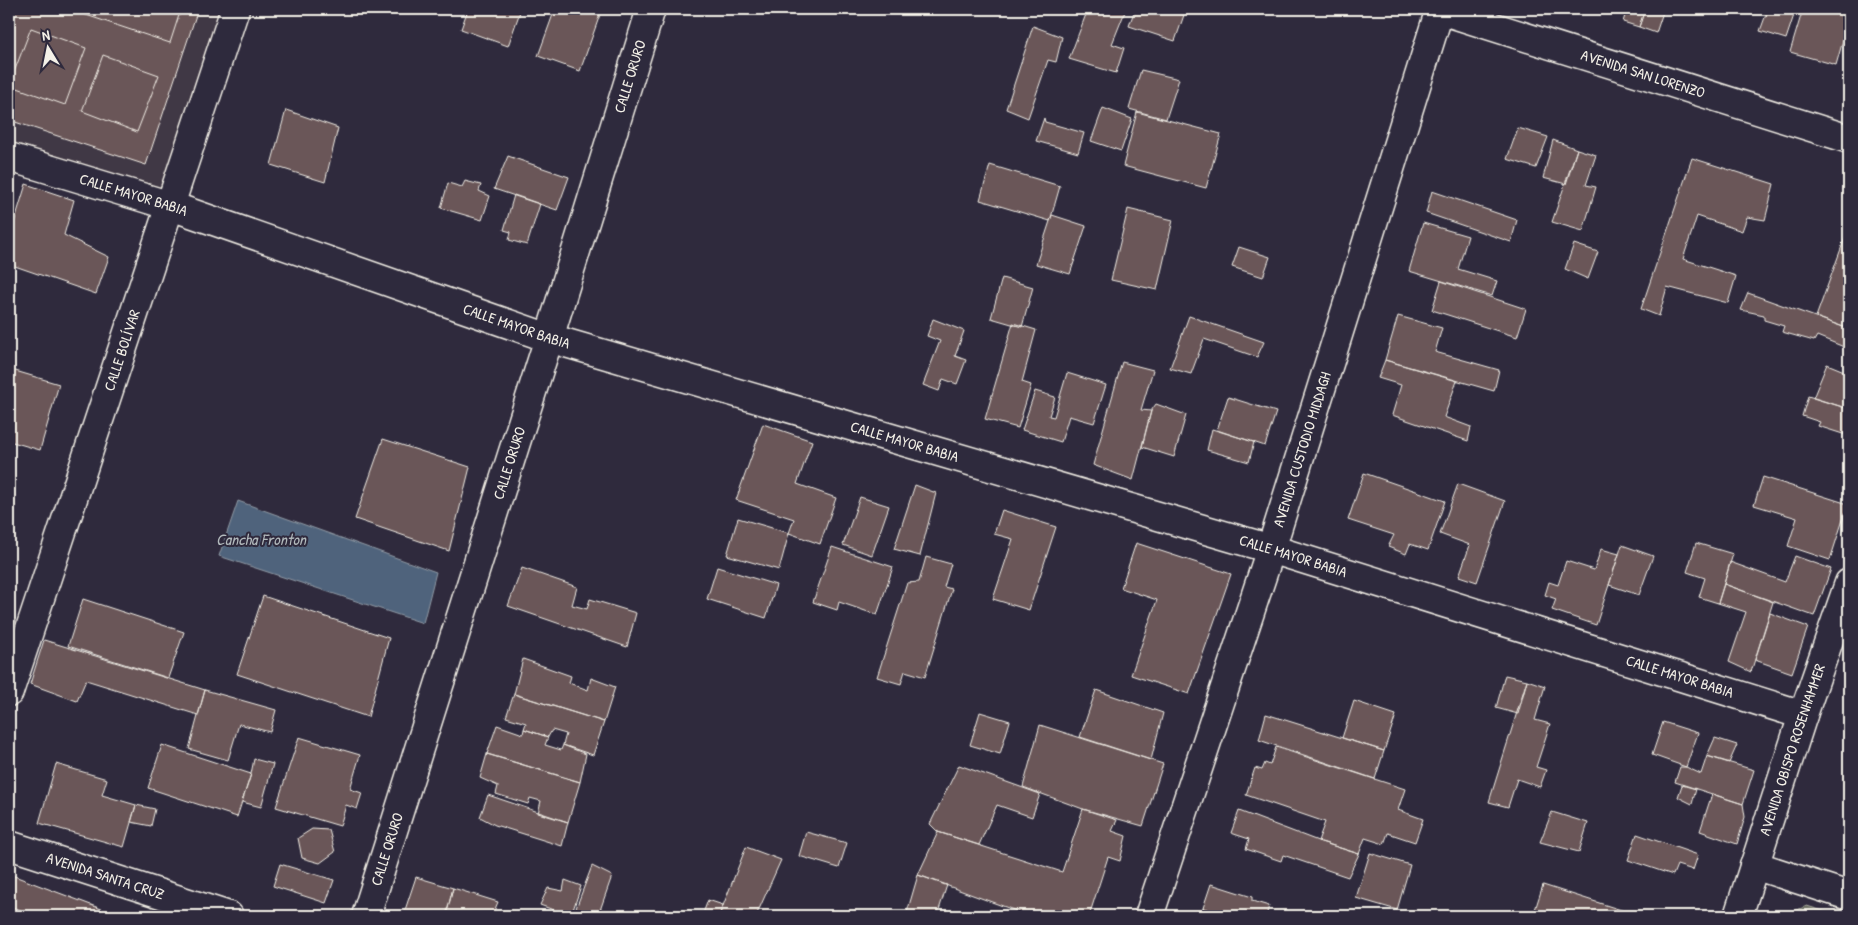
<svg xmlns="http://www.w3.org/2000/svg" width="1858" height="925" viewBox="0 0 1858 925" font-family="'Patrick Hand',sans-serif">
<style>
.built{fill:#413745}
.green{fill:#686c5e;stroke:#aeaea3}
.water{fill:#50647b;stroke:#929ca7}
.building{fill:#6b5659;stroke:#f4f1e8}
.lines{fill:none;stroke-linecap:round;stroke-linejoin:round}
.street-casing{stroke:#f4f1e8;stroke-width:31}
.secondary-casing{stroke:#f4f1e8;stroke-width:31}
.street{stroke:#2f2a3d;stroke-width:28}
.secondary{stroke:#2f2a3d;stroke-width:28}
.labels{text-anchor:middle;stroke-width:4;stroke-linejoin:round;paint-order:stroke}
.street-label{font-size:15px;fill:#f4f1e8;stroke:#2f2a3d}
.water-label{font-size:16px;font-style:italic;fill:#b2b9bc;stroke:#2f2a3d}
</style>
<rect width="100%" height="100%" fill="#2f2a3d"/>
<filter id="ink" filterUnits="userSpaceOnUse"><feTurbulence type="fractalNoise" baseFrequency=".02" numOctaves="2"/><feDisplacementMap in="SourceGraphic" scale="10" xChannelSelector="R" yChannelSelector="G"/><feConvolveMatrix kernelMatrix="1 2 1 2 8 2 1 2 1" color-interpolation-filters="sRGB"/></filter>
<g filter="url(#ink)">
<path class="built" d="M9,9H235L171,206L9,157Z"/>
<path class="green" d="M1807,906L1839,916H1782Z"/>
<path class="water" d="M238,501L436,572L423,623L219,556Z"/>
<path class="building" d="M9,9H198L146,165L9,120Z
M68,9H181L170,43Z
M468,9H521L508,46L461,29Z
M555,9H602L580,71L538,56Z
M1088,9H1126L1112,44L1124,48L1116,73L1069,59Z
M1135,9H1164L1184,15L1175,41L1129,26Z
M1627,9H1645L1639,27L1623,22Z
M1645,9H1664L1656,33L1639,27Z
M1768,9H1796L1786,39L1760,31Z
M1803,9H1849V19L1836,65L1790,52Z
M1033,26L1062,37L1056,62L1048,60L1028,118L1006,109Z
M31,28L86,48L65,105L9,85Z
M103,55L159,75L137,132L82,111Z
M1141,70L1179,79L1166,119L1129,109Z
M1103,108L1132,119L1121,151L1091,141Z
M286,110L338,128L325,182L271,165Z
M1137,112L1221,134L1206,188L1123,166Z
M1044,118L1045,122L1084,133L1078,153L1036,141Z
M1518,128L1548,137L1536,168L1507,159Z
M1553,140L1577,149L1566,184L1543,178Z
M1577,149L1596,155L1586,185L1596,187L1583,231L1552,222Z
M508,156L569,177L557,210L494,189Z
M1692,158L1774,184L1765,220L1747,217L1742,231L1697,216L1683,259L1736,276L1728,303L1667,287L1659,316L1641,309Z
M990,165L1060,186L1050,221L980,200Z
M465,181L481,185L479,191L490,196L482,220L441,208L448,183L462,187Z
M26,184L74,200L64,235L109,257L96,294L9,264V239Z
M1432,191L1517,220L1511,242L1426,213Z
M514,195L540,204L527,245L509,240L511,232L504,230Z
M1128,209L1173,220L1157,290L1111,280Z
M1052,215L1086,226L1070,274L1036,264Z
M1423,223L1468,236L1458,269L1497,281L1492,296L1409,271Z
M1849,227V329L1816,317Z
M1574,244L1598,252L1588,279L1565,269Z
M1239,247L1270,257L1263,277L1232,267Z
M1002,278L1033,287L1022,327L991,318Z
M1441,281L1526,309L1517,337L1432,310Z
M1748,293L1849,329V344L1847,343L1844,347L1817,336L1814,341L1782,332L1784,326L1764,320V315L1741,310Z
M1189,316L1264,342L1257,357L1204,339L1191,374L1170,368Z
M1398,316L1442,328L1435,352L1499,370L1494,391L1385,360Z
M933,319L964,331L955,356L966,360L957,384L943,379L939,391L923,385L940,341L927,336Z
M1013,323L1036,330L1022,382L1031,385L1018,428L985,419Z
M1385,360L1457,381L1444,417L1471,427L1468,441L1392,415L1401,385L1378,378Z
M1122,362L1153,370L1141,410L1151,411L1133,480L1093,465Z
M1827,364L1849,373V409L1813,398Z
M12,370L59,384L40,450L9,441V379Z
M1067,373L1106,385L1094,423L1069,416L1061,442L1022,430L1035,391L1055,397L1049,416L1054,417Z
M1808,396L1849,409V423L1846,435L1818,426L1820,422L1802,416Z
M1228,397L1276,412L1265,446L1217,430Z
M1156,404L1186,415L1174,457L1142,447L1151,411Z
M763,424L812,441L797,484L836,498L820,544L789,533L794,519L736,500Z
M1212,429L1254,442L1249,462L1207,450Z
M383,439L470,467L449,551L355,519Z
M1364,473L1445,501L1428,550L1410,544L1406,554L1388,547L1394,535L1348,520Z
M1763,477L1848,504L1830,560L1788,546L1797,518L1754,505Z
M1458,484L1505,501L1477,582L1459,576L1470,545L1440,534Z
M915,485L936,493L920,556L894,549Z
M860,497L889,506L872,555L843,545Z
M1002,510L1056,527L1029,610L993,599L1013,539L994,534Z
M738,518L789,533L779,570L727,555Z
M1136,543L1231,574L1189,694L1131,675L1157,600L1121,588Z
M1696,543L1733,554L1718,603L1699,597L1705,578L1687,572Z
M1622,545L1653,556L1639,595L1609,585Z
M832,547L893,567L877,615L839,602L837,610L813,602Z
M1601,549L1619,554L1596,625L1552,610L1556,599L1545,595L1549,582L1558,585L1566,561L1594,570Z
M1795,556L1831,569L1814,616L1724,584L1730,562L1785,582Z
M926,557L951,564L944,587L952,589L925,677L905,671L901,684L877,677L907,583L919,582Z
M717,567L776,585L766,618L707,599Z
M522,568L577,587L572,605L587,609L590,599L636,613L627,647L508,606Z
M1724,584L1773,602L1751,672L1729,662L1746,612L1718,603Z
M263,596L389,638L368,717L237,674Z
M83,599L184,632L168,678L68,646Z
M1770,613L1808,627L1792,673L1755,660Z
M44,640L205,690L198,715L86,680L77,701L30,684Z
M523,659L571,676L569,683L588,690L591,678L615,687L604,722L514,694Z
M1505,675L1527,680L1518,714L1496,708Z
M1527,680L1545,686L1535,720L1550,724L1536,767L1546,770L1540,787L1517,779L1508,807L1489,802Z
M205,690L276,710L270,732L239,724L228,760L189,749Z
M1096,690L1163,713L1151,760L1080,737Z
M514,694L604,722L593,755L563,745L566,734L552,730L548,737L524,729L526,723L506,717Z
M1354,701L1396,715L1384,751L1342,738Z
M980,712L1010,721L1000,754L970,745Z
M1266,714L1384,751L1375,779L1259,740Z
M1663,722L1698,733L1686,767L1652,755Z
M497,725L523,734L524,729L548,737L545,745L561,750L563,745L586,754L580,782L487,754Z
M1040,725L1163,764L1143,826L1083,809L1023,787Z
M299,737L360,755L350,789L362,793L357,809L346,805L340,826L276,807Z
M1715,738L1737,745L1729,763L1707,756Z
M162,745L251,774L237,817L148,788Z
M1276,747L1405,789L1398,810L1423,819L1415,842L1388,833L1384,844L1365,838L1359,854L1318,841L1325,822L1246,795L1255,768L1262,770L1265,763L1270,765Z
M487,754L580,782L568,822L538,813L541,801L530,798L528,804L496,794L498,786L480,778Z
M1707,756L1754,770L1743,804L1675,782L1680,767H1686L1701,774Z
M254,759L273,764L261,807L242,802L251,774Z
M56,764L107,779L102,795L136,805L124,847L39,823Z
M959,765L1040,794L1032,817L997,805L979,845L938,832L930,824Z
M1682,785L1696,789L1692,804L1678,797Z
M1712,794L1743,804L1745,817L1737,844L1700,831Z
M488,795L568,822L562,846L495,825L480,817Z
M136,805L155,809L151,826L131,822Z
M1083,809L1117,820L1112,831L1126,836L1120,861L1108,857L1089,916H1030L918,875L938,832L1062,872Z
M1239,811L1318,841L1359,854L1348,877L1283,855L1281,861L1246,849L1249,839L1231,833Z
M1552,812L1588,823L1579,852L1540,842Z
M312,829L329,830L335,852L320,863L302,858L298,838Z
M806,832L847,843L839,868L799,856Z
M1637,834L1698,855L1693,870L1677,865L1673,875L1628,860Z
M746,847L781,860L756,916H719Z
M1370,853L1410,865L1397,910L1356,898Z
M280,864L334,880L326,903L273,886Z
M592,866L612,876L598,916H573Z
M9,874L120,916H38L9,906Z
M918,875L947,885L937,916H906Z
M416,877L453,888L446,916H403Z
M565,880L581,886L571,916H557L559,912L540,905L548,888L563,891Z
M1211,884L1252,897V901L1269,906L1266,916H1230L1203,908Z
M1543,885L1640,916H1533Z
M453,888L498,902L492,916H446Z
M708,900L723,905L719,916H702Z
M1203,908L1230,916H1201Z"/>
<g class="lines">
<g class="street-casing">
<g id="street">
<path id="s1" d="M1437,9L1849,139"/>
<path id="s2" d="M9,157L171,206L549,338L1271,549L1803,715"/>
<path id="s3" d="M9,692L235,9"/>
<path d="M1754,865L1849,896"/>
<path id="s4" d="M366,916L549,338L651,9"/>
<path id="s5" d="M1149,916L1271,549L1440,9"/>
<path id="s6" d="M1738,916L1803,715L1849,583"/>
</g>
</g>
<g class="secondary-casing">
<g id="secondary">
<path id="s7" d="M9,845L229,916"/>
</g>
</g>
<use href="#street" class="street"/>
<use href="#secondary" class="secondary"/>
</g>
</g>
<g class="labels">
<g class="street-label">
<text dy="5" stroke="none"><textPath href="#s1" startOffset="216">AVENIDA SAN LORENZO</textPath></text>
<text dy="5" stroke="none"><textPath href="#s4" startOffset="880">CALLE ORURO</textPath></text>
<text dy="5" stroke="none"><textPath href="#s2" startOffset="130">CALLE MAYOR BABIA</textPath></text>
<text dy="5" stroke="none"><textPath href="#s2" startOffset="535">CALLE MAYOR BABIA</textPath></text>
<text dy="5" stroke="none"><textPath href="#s3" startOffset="360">CALLE BOLÍVAR</textPath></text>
<text dy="5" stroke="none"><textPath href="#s2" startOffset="940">CALLE MAYOR BABIA</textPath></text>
<text dy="5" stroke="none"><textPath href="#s5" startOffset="491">AVENIDA CUSTODIO MIDDAGH</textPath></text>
<text dy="5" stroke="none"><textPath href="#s4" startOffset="475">CALLE ORURO</textPath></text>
<text dy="5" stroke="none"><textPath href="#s2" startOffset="1345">CALLE MAYOR BABIA</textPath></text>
<text dy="5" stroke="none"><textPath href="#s2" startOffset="1750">CALLE MAYOR BABIA</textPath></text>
<text dy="5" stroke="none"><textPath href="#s6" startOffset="175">AVENIDA OBISPO ROSENHAMMER</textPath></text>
<text dy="5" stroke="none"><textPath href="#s4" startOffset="70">CALLE ORURO</textPath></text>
<text dy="5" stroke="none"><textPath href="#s7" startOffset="101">AVENIDA SANTA CRUZ</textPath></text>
</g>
<g class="water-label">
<text x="261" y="545">Cancha Fronton</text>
</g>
</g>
<rect width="1858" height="925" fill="none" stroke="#2f2a3d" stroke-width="30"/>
<rect x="15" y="15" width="1828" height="895" fill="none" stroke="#f4f1e8" stroke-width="2" filter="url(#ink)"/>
<g transform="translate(48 48) rotate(350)" stroke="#2f2a3d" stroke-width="4" paint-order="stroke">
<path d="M0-4L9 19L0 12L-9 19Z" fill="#f4f1e8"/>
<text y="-8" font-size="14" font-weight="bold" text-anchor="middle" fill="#f4f1e8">N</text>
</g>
</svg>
